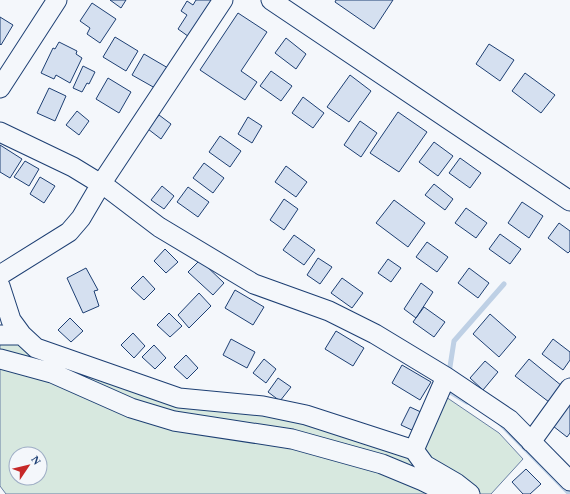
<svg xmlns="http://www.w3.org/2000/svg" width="570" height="494" viewBox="0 0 570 494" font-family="Georgia,serif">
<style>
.green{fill:#d7e8df;stroke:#687fa3;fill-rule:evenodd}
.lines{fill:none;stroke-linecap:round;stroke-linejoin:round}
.stream{stroke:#bed0e5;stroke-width:5}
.building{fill:#d5e0f0;stroke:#1d3f73}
.minor-casing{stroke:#1d3f73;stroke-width:21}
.minor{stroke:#f4f7fb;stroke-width:19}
</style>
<rect width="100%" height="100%" fill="#f4f7fb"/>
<path class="green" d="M0,337L86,365L414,450L446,397L499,433L523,459L491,494H6L0,486ZM16,454H40V478H16Z"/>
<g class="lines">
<path class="stream" d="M449,373L454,341L504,284
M447,387V390L467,402
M499,422L570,494"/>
</g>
<path class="building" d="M110,0H126L121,8Z
M196,0H214L192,39L178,29L187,15L181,11L187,1L193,5Z
M336,0H393L374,29L335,2Z
M92,3L116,19L100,43L87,34L90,28L80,21Z
M238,13L267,32L241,71L257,82L245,100L200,70Z
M0,17L13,25L1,45L0,44Z
M115,37L138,51L126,71L103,57Z
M286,38L306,54L296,69L275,53Z
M59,42L77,51L76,54L82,58L70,83L56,75L54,79L41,73L53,48L55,49Z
M489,44L514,60L500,81L476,64Z
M144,54L168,68L155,88L132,75Z
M83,66L95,72L89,84L87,83L82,92L73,88Z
M271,71L292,86L281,101L260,86Z
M525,73L555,95L541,113L512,91Z
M350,75L371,91L349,122L327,107Z
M108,78L131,92L119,113L96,99Z
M49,88L66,96L55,121L37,113Z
M303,97L324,113L313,128L292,113Z
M77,111L89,121L79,135L66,125Z
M398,112L427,132L399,172L370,153Z
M159,115L171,124L161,139L148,129Z
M248,117L262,126L252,143L238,134Z
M360,121L377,133L361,157L344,145Z
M220,136L241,151L230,167L209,152Z
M434,142L453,156L438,176L419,162Z
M0,145L22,159L10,178L0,172Z
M460,158L481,173L470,188L449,173Z
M25,161L39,169L29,186L14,177Z
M204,163L224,178L213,193L193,178Z
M286,166L307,182L296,197L275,182Z
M40,177L55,186L44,203L30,194Z
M434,184L453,199L445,210L425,195Z
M162,186L174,196L164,209L151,200Z
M188,187L209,202L198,217L177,202Z
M284,199L298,209L284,230L270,220Z
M394,200L425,223L408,247L376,223Z
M522,202L543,216L529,238L508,223Z
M466,208L487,223L476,238L455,223Z
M559,223L570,231V251L568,253L548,238Z
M500,234L521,249L510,264L489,249Z
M294,235L315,250L304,265L283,250Z
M427,242L448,257L437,272L416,257Z
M165,249L178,262L166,273L154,261Z
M318,258L332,267L320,284L307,275Z
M388,259L401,268L391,282L378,273Z
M200,260L224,283L213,295L188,272Z
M86,268L98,290L94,291L99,306L83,313L67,278Z
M469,268L489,283L478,298L458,283Z
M143,276L155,289L144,300L131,288Z
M342,278L363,293L352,308L331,293Z
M421,283L433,292L416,318L404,309Z
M235,290L264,307L253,325L225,308Z
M199,293L211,306L189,328L178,315Z
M424,307L445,322L434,337L413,322Z
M169,313L182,326L170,337L157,325Z
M490,314L516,337L499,357L473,334Z
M70,318L83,331L71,342L58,330Z
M336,331L364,348L353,366L325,349Z
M133,333L145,346L134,358L121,345Z
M231,339L255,352L247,368L223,355Z
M553,339L570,352V360L563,370L542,354Z
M154,345L166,358L155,369L142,357Z
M186,355L198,368L187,379L174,367Z
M264,359L276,369L266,383L253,373Z
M529,359L562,386L549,402L515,376Z
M485,361L498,372L483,390L470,378Z
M402,365L431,382L420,400L392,383Z
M278,378L291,387L280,401L268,392Z
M570,403V433L567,437L553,426Z
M410,407L423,413L414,431L401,425Z
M526,469L541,484L530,494H523L512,482Z"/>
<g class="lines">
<g class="minor-casing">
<path id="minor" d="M271,0L570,201
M0,88L57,0
M0,132L73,167L109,189L159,227L254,284L329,311L375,334L446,377L510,420L570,481
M0,275L69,232L81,218L101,184L223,0
M0,286L11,320L22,335L36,348L179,398L263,406L306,415L414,450L446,377
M0,335H22
M0,359L52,373L131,408L174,421L292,439L382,464L423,481L449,494
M531,442L570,388
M414,450L425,465L456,483L470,494"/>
</g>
<use href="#minor" class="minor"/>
</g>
<g transform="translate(28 466) rotate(55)"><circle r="19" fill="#f4f7fb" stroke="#9eadc5"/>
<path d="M0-3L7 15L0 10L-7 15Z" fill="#c62828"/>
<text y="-6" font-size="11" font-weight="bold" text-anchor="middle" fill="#1d3f73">N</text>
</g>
</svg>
